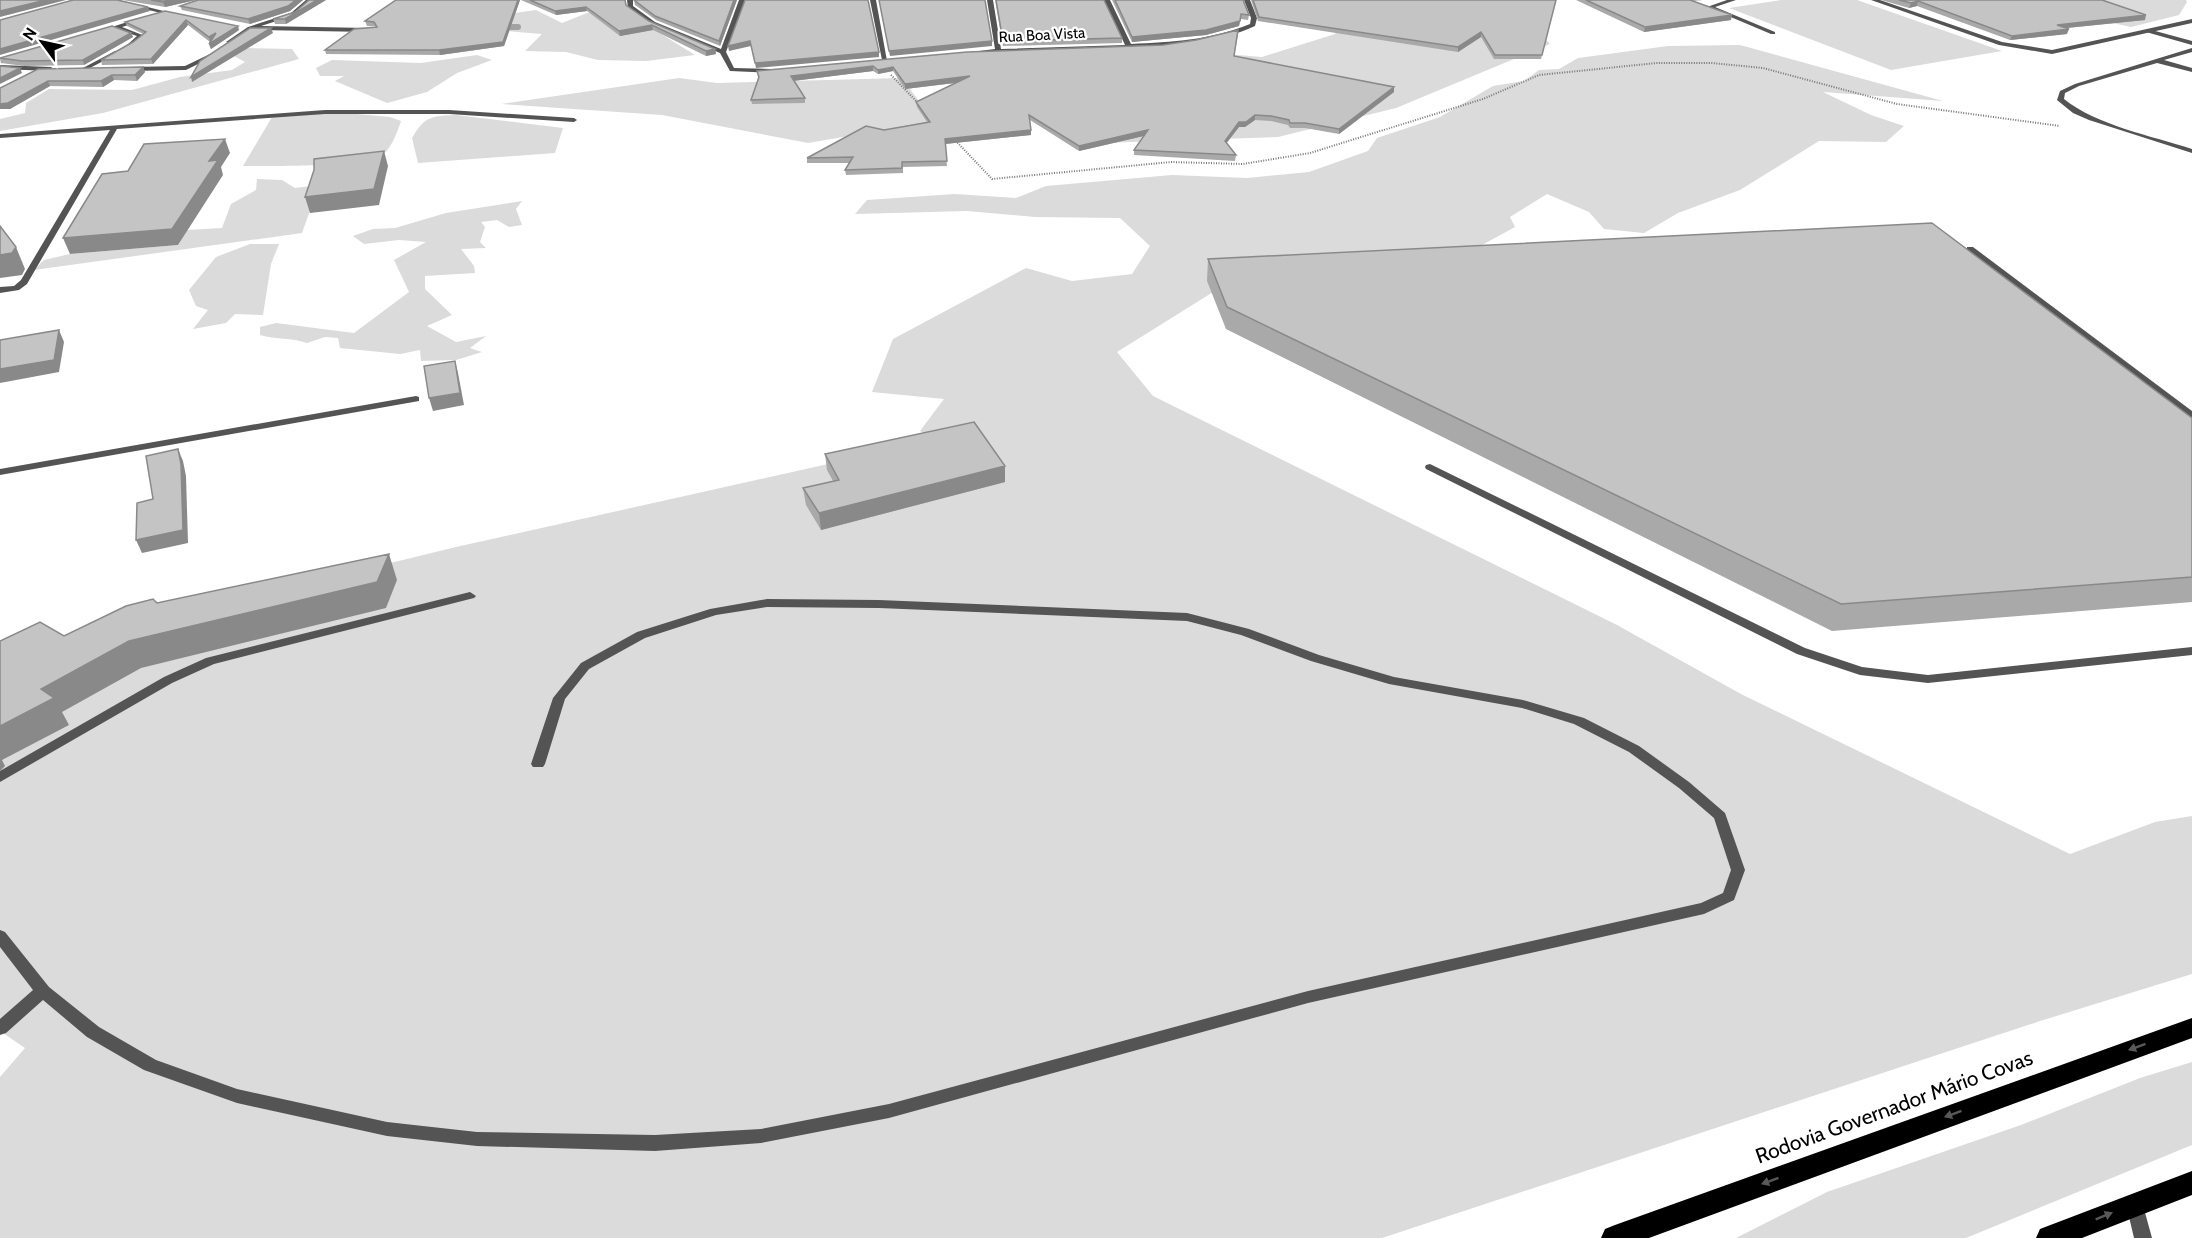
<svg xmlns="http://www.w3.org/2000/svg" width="2192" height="1238" viewBox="0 0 2192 1238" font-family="Cabin,sans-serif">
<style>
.green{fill:#dbdbdb}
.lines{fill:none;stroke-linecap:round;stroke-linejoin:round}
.stream{stroke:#a2a2a2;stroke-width:6}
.path{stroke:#767676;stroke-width:2;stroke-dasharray:1 1.5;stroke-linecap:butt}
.lane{fill:#545454;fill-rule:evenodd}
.street{fill:#545454;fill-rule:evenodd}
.highway{fill:#000;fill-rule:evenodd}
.wall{fill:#a9a9a9}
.shaded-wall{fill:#898989}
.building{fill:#c4c4c4;stroke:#898989;stroke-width:1.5}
.oneway{fill:#595959}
.labels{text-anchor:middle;stroke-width:4.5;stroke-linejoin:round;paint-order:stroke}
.far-street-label{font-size:15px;fill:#000;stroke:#fff}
.near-street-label{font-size:21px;fill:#000;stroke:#fff}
</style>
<rect width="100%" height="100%" fill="#fff"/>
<path class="green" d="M1781,0H1857L2002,51L1891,70L1729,8Z
M2008,0H2186L2187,2L2179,15L2131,27Z
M1354,5L1517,8L1550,44L1396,108L1278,137L1071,144L1041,119L960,117L808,143L662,115L501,104L679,78L717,83L901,78L923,106L1201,52L1262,57L1335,34Z
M536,10L562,23L587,13L624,11L695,55L646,61L598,60L566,52L525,51L542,34L505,31L495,16Z
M1740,45L1943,101L1823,92L1871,115L1904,126L1886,142L1819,141L1740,190L1678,213L1644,233L1604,229L1589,212L1547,194L1510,217L1515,227L1482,245L1234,279L1117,352L1153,396L1617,625L1741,694L2070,854L2155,822L2192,816V974L2037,1022L1382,1238H0V1077L25,1048L0,1031V658L456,547L936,440L920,431L944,399L872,392L893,339L1026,268L1072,281L1132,274L1150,246L1120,218L1035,217L967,211L855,214L867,200L955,194L1016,198L1046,186L1172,175L1247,178L1309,172L1368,151L1377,138L1440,117L1493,86L1524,81L1539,70L1559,69L1578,58L1668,46Z
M247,48L292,49L299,59L103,113L0,131V119L25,113L26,103L49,89L132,90L180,77L232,70L245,62L234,56Z
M477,55L492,60L457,73L427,92L387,103L335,81L344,76H320L316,68L332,60L421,63Z
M335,112L390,117L401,121C397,133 391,150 380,157C365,167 266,166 243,166L272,117Z
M456,115L563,128L555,153L418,163L412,138C425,116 431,116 456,115Z
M257,179L282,180L295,188L319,185L302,233L34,270L44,260L70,254L178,245L187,230L222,228L231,204L256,190Z
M522,201L516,209L522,225L509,227L497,220L481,222L485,227L480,242L486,248L461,249L474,266L475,273L425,276V289L452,315L427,326L456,342L486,336L470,348L482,352L456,360L421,361L420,350L400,354L340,348L338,338L325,337L307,343C291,337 277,340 260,335V327L276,323L354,333L409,292L394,260L426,242L399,240L364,244L353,236L373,229L395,228L446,213Z
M250,244H279L271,264L263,315L235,314L226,323L193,329L208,310L196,306L189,290L216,257Z
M2192,1062V1145L1966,1238H1736L1827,1192L2021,1125L2140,1078Z"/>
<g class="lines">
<path class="stream" d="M498,27H518"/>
<path class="path" d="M891,75L919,104
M954,139L992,179L1171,162L1243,164L1310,153L1483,99L1539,75L1657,63H1712L1763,68L1897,104L2060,126"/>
<path class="lane" d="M2148,29L2192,41V45L2146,32Z
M2192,48V52L2164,60L2192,68V72L2157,63L2079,86L2065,93L2064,99C2096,125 2152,136 2192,149V153L2089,120L2073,113L2057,100L2060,91L2075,84Z
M325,110H449L574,118L577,120L574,122L449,114H325L117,129L27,284L19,290L0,293V287L14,286L21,280L110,130L0,138V134Z
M1967,247H1973L2192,411V419L1967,251Z
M416,396L419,397V401L0,475V469Z
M1430,464L1805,648L1862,667L1928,675L2192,647V655L1928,683L1860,675L1797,654L1426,469L1425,467L1426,465Z
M470,592L476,596L474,598L214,664L172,683L0,782V771L164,677L206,658Z
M767,599L879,600L1187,613L1249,629L1319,655L1394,677L1523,700L1584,718L1639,746L1689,782L1725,813L1745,870L1734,900L1704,914L1308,1003L889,1118L761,1143L655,1151L477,1146L387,1136L237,1103L144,1070L87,1037L43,1000L6,1033L0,1035V1019L33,990L0,947V930L5,932L49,987L99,1027L156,1060L237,1089L387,1122L477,1132L655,1135L761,1129L889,1104L1308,991L1701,903L1723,893L1731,870L1714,818L1679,788L1629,752L1574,724L1522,708L1389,684L1311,661L1241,635L1187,621L879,608L767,607L716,615L645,638L589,669L565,699L545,764L543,767H533L531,764L553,698L581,663L637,632L710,609Z
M2135,1196L2141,1198L2152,1238H2134L2126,1204L2129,1198Z"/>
<path class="street" d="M108,0H119L180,15L177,17Z
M306,0H312L295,15L261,26L368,28L371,30L368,32L260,30L257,28L231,43L226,42L248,27L291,13Z
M627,0H633V6L655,22L721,49L739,0H745L726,52L734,68L772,69L775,71L772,73L730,71L720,53L651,24L628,8Z
M870,0H876L887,61L882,60Z
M987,0H993L1001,49L1125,45L1104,0H1110L1131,44C1172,42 1212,40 1250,24L1251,18L1244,0H1250L1257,18L1255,26C1218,43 1178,45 1138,48C1086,51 1033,50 981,54L978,52L979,51L995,49Z
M1727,0H1736L1715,7L1775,32V34H1771L1707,7Z
M1871,0H1880L2002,42L2052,50L2192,19V23L2052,54L1999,45Z
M140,18L142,21L122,27L145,36L132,46L127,45L137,36L116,29L102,33L99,31Z
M115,51L118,53L117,54L86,70L81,69Z
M210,54L213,56L212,57L186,70L129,71L126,69L129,67L185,66Z
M0,65L51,67L54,69L51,71L0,69Z"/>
<path class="highway" d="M2192,1018V1038L1649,1238H1601L1605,1229L1615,1225Z
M2192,1171V1195L2082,1238H2036L2040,1229Z"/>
</g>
<path class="wall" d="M122,0H196L165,7Z
M198,0H303L290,11L250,24L182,10L180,6Z
M309,0H326L286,24H275L273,19L295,12Z
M396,0H520L504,46L440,55L326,54L325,50L376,27L375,26H367L365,21Z
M521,0H626V6L649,21L715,49L716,54L706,56L653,30L620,36L587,11L556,15Z
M634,0H737L720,46L656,20L635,5Z
M995,0H1104L1122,38V43L1003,46Z
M1112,0H1243L1249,15L1248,20L1241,19L1239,26L1206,35L1132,42Z
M1251,0H1556L1541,59H1494L1481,37L1458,52L1258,21Z
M1576,0H1703L1693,1L1731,20L1644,32Z
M1881,0H2102L2145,20L2067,28V34L2010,40L1917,6L1909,8Z
M165,11L239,30L211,49L209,44L210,42L188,25L153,64L102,65L101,60L133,42L143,34L127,26L125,22Z
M131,33L133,37L84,65L24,66L1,63L0,59V58Z
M1238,34L1234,56L1394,87V92L1339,134L1305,128H1290L1288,125L1271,121L1255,120L1245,127H1239L1226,144L1236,155L1235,161L1134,155V150L1144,136L1079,151L1030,120L1031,135L945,144L947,166L903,167V173L846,175L845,170L850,163H807V158L884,130L927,122L917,107L916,102L956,83L905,89L893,71L878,74L873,71L794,81L805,98V103L752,104L751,100L758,78L757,71L1163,45Z
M143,67L145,72L137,81L114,80L103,87L50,86L10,109L0,88Z
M1208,259L2192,418V602L1832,631L1226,329L1207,281Z
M825,454L1005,482L821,530L806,505L803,488L833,481L827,470Z"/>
<path class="shaded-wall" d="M46,0H66L0,17V11Z
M173,0H196L165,7L163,2Z
M296,0H303L290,11L250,24L248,19Z
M317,0H326L286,24L285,19Z
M518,0H520L504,46L440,55L439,50Z
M734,0H737L720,46L719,41Z
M1918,1L1917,6L1909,8L1911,3Z
M148,7L150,11L0,55V49Z
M586,7L587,11L556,15L555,11Z
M1241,14L1239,26L1206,35L1132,42V37Z
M1732,15L1731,20L1644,32L1645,27Z
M2146,15L2145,20L2056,29L2057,25Z
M186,20L188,25L153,64L151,59Z
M652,25L653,30L620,36L619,31Z
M238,26L239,30L211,49L209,44Z
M271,28L273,33L192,82L191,77Z
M2069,29L2067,34L2010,40L2012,36Z
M1481,32V37L1458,52V47Z
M131,33L133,37L84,65L83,60Z
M216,33L210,42L209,37Z
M750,41L751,46L729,51L728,46Z
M992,41V46L890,56L889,51Z
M715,49L716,54L706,56V51Z
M879,52V57L756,68L755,63Z
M873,66V71L792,81L791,76Z
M143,67L145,72L137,81L135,75Z
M893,67V71L878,74V70Z
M20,68L22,73L0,84V78Z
M112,75L114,80L103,87L101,81Z
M970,76V81L905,89V84Z
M48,81L50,86L10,109H0V104Z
M1394,87V92L1339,134V129Z
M1255,115V120L1245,127H1239L1224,146L1225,141L1239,122Z
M1031,130V135L945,144V139Z
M1148,130V135L1079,151V146Z
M225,139L230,153L221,167L223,175L178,245L70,254L63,238L209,161Z
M384,151L388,166L379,205L310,213L305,197Z
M16,247L25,269L22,275L0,278V255Z
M59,330L64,342L59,372L0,383V369Z
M455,361L458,373L464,405L433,411L429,398Z
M178,449L183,461L186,476L188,543L142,553L136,540Z
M1005,466V482L821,530L819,513Z
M389,554L397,580L386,608L141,668L62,712L69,725L2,760L5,766L0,771V726L41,689L129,641Z"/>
<path class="building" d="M0,0H46L0,11Z
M73,0H117L148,7L0,49V20Z
M151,0H173L163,2Z
M198,0H296L288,6L248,19L180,6Z
M309,0H317L285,19H273L295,12Z
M396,0H518L503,42L439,50H325L354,29L377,27L374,22L365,21Z
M530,0H625L626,5L649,21L715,49L706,51L652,25L619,31L586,7L555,11Z
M634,0H734L719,41L655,16Z
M745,0H868L879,52L755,63L750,41L728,46Z
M879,0H985L992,41L889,51Z
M996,0H1104L1122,38L1003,41Z
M1115,0H1243L1249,15L1241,14L1240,21L1206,30L1132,37Z
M1253,0H1556L1542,55H1495L1481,32L1458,47L1259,17Z
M1586,0H1690L1732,15L1645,27Z
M1899,0H2102L2146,15L2057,25L2069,29L2012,36L1918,1L1911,3Z
M165,11L238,26L209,44L216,33L209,37L186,20L151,59L101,60L133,42L146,32L125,22Z
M112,26L131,33L83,60L22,61L0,58Z
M250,28H271L191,77L200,61Z
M1238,30L1234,56L1394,87L1339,129L1305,123H1290L1289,120L1271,116L1255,115L1246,122H1239L1225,141L1236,155L1134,150L1148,130L1079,146L1029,115L1031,130L945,139L947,161L902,162V168L845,170L853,157L807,158L866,126L884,130L930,122L916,102L970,76L905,84L893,67L878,70L873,66L791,76L805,98L751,100L759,77L757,71L967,52L1163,45L1196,40Z
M0,66L20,68L0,78Z
M143,67L135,75H112L101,81H48L8,103L0,104V88L38,69Z
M225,139L209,161L218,160L172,229L63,238L102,174L128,171L144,144Z
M384,151L374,189L305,197L314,170V159Z
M1932,223L2192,418V577L1841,604L1227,307L1208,259Z
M0,226L16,247L12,253L0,255Z
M59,330L54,360L0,369V340Z
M455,361L460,393L429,398L424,366Z
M974,422L1005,466L819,513L803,488L839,480L825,454Z
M178,449L181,464L183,530L136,540L137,503L153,499L146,456Z
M389,554L377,582L129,641L41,689L54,698L0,726V641L40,622L64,636L126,606L153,599L157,603Z"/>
<defs><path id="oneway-solid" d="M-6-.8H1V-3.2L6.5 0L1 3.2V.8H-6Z" transform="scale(1.5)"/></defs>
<g class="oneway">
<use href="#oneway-solid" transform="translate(2137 1047) rotate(160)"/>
<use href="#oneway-solid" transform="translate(1953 1114) rotate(160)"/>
<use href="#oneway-solid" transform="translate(1770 1181) rotate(160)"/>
<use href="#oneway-solid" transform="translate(2104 1216) rotate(-22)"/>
</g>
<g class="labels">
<g class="far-street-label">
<text transform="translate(1042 35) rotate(-3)" y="5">Rua Boa Vista</text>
</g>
<g class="near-street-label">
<text transform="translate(1894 1107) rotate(-20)" y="7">Rodovia Governador Mário Covas</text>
</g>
</g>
<g transform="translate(42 42) rotate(303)" stroke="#ffffff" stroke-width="4.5" paint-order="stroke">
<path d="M0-4.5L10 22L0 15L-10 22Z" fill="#000000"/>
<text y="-9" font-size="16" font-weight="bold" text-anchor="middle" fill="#000000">N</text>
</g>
</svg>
